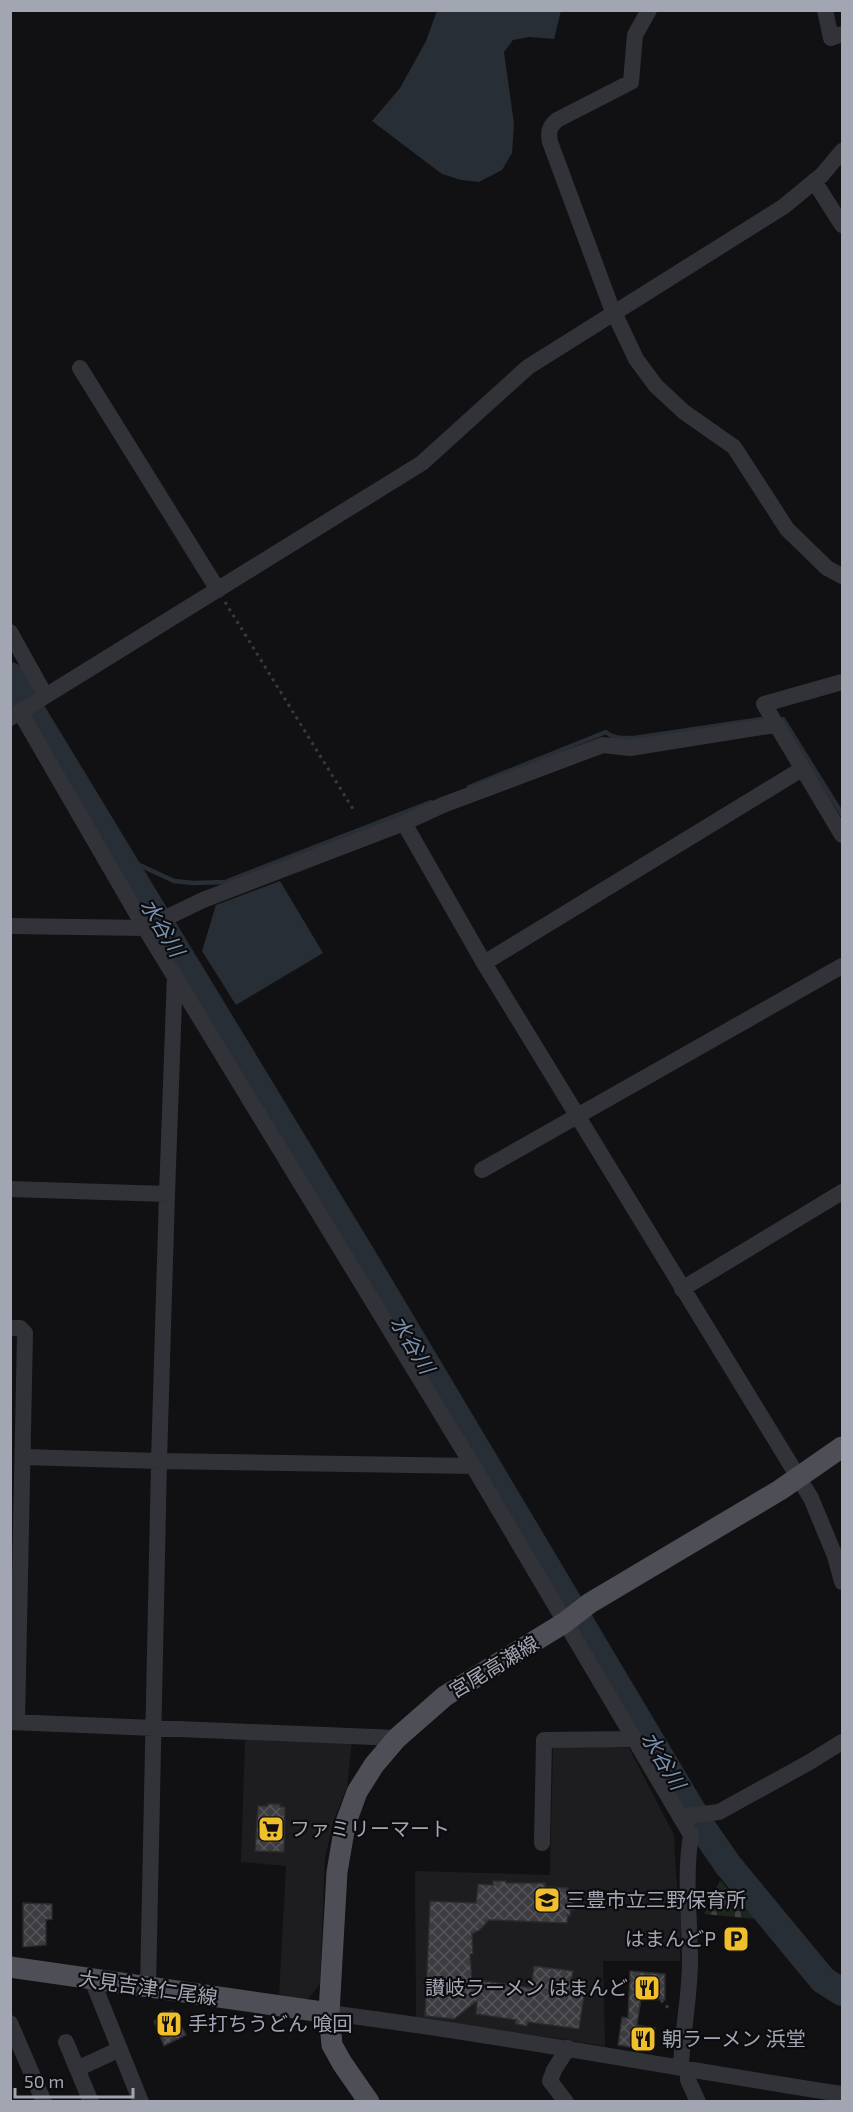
<svg xmlns="http://www.w3.org/2000/svg" width="853" height="2112" viewBox="0 0 853 2112" font-family="'Exo 2','Noto Sans JP',sans-serif">
<style>
.built{fill:#1d1d20}
.cemetery{fill:url(#cemetery-stones)}
.water{fill:#282e36}
.lines{fill:none;stroke-linecap:round;stroke-linejoin:round}
.stream{stroke:#282e36;stroke-width:4.5}
.river{stroke:#282e36;stroke-width:28}
.building{fill:url(#building-cross-hatch);stroke:#2b2b2f;stroke-width:1.5}
.path{stroke:#38393e;stroke-width:3;stroke-dasharray:3 4.5;stroke-linecap:butt}
.minor{stroke:#323338;stroke-width:16}
.major{stroke:#4e4f56;stroke-width:21}
.labels{text-anchor:middle;stroke-width:4.5;stroke-linejoin:round;paint-order:stroke}
.street-label{font-size:20px;fill:#a2a6b3;stroke:#0c0c0e}
.poi-label{font-size:20px;fill:#a2a6b3;stroke:#0c0c0e;text-anchor:start}
.water-label{font-size:21px;font-style:italic;fill:#7991af;stroke:#0c0c0e}
</style>
<defs>
<pattern id="cemetery-stones" width="16" height="16" patternUnits="userSpaceOnUse" patternTransform="scale(1.5)"><rect width="16" height="16" fill="#1d251f"/><path d="M2 7V4a2 2 0 0 1 4 0v3zM10 15v-3a2 2 0 0 1 4 0v3z" fill="#3b423d"/></pattern>
<pattern id="building-cross-hatch" width="8" height="8" patternUnits="userSpaceOnUse" patternTransform="scale(1.5)"><rect width="8" height="8" fill="#3b3b40"/><path d="M0 0l8 8M0 8l8-8" fill="none" stroke="#545459"/></pattern>
</defs>
<rect width="100%" height="100%" fill="#111113"/>
<path class="built" d="M245,1740L352,1741L347,1787L333,1822L325,1859L320,1984L307,2000L279,1995L286,1866L241,1862Z
M553,1744L629,1748L674,1835L676,1874L681,1925L680,1961H603L605,2046L416,2017L415,1871L550,1875Z"/>
<path class="cemetery" d="M720,1880L755,1919L704,1914Z"/>
<path class="water" d="M437,11H561L554,39L529,37L513,40L504,52L514,124L512,153L502,170L479,182L461,180L442,174L372,121L400,88L426,41Z
M280,881L323,953L236,1005L202,951L216,905Z"/>
<g class="lines">
<path class="stream" d="M783,719L842,814
M469,787L606,732C613,739 625,738 634,738L762,719
M120,856L174,881L193,883L225,882L431,802"/>
<path class="river" d="M10,676L363,1258L703,1829L728,1865L823,1980L842,1992"/>
</g>
<path class="building" d="M268,1804H280V1807H285L284,1852L255,1851L258,1806H268Z
M493,1881H506V1883H545V1887L568,1888V1896H574V1910H571L570,1916L568,1915L567,1923L489,1920L480,1930L472,1934L473,1954H470L472,1979L531,1988L534,1966L573,1971L571,1981L586,1983L579,2029L528,2022L527,2026L515,2024L516,2020L476,2014L477,2001L454,2019L425,2016L430,1901L476,1903L478,1884L493,1885Z
M23,1903L52,1904V1919L46,1920V1945L23,1947Z
M630,1971L665,1974V2000L641,1999L637,2025L655,2028L652,2051L618,2045L622,2017L628,2018Z
M172,2010L186,2035L164,2046L154,2021Z"/>
<g class="lines">
<path class="path" d="M225,602L353,809
M661,2000L670,2010"/>
<path class="minor" d="M649,10L635,35L631,82L557,120C549,127 548,132 550,142L610,304L636,359L656,386L684,412L734,447L787,529L827,568L842,576
M825,10L831,38L842,34
M814,181L842,225
M80,368L218,590
M10,632L45,695
M842,682L764,704L842,835
M20,712L145,928L473,1466L691,1835C684,1878 690,1919 690,1961C690,1997 682,2032 681,2068
M10,718L422,463L528,367L783,207L822,175L842,151
M404,823L484,963L811,1498L835,1556L842,1582
M10,926L145,928L203,900L404,823L443,805L603,745L630,748L775,725
M484,963L802,769
M482,1170L842,966
M10,1189L167,1194L159,1461L473,1466
M167,1194L175,974
M682,1289L842,1192
M10,1328H20L25,1333L17,1722
M23,1457L159,1461L148,1988
M10,1722L397,1738
M680,1817L719,1812L808,1763L842,1742
M542,1843L544,1740L634,1739
M92,1980L141,2102
M329,2013C501,2035 671,2068 842,2094
M10,2023L44,2102
M66,2042L91,2102
M77,2069L120,2049
M688,2070V2080L698,2102
M566,2102L550,2081L554,2070L568,2048"/>
<path class="major" d="M10,1967L329,2013
M369,2102L342,2063L332,2045L329,2013L337,1872L345,1825L357,1792L374,1765L397,1738L445,1696L564,1623L590,1603L780,1490L842,1447"/>
</g>
<defs>
<g id="supermarket-square" transform="scale(1.35)"><rect x="-9" y="-9" width="18" height="18" rx="4" fill="#f0bf2b" stroke="#0c0c0e"/><path d="M-6-5.5h2.5l.6 2H6L4.5 2H-2.5L-4.4-4H-6ZM-1.5 3.2a1.3 1.3 0 1 0 .1 0ZM3 3.2a1.3 1.3 0 1 0 .1 0Z" fill="#111"/></g>
<g id="school-square" transform="scale(1.35)"><rect x="-9" y="-9" width="18" height="18" rx="4" fill="#f0bf2b" stroke="#0c0c0e"/><path d="M0-5L7-2L0 1L-7-2ZM-4 1L0 2.5L4 1V4Q0 6-4 4Z" fill="#111"/></g>
<g id="parking-square" transform="scale(1.35)"><rect x="-9" y="-9" width="18" height="18" rx="4" fill="#f0bf2b" stroke="#0c0c0e"/><path d="M-3.5-5.5H1a3.5 3.5 0 0 1 0 7H-1V5.5H-3.5ZM-1-3.4V-.6H.8a1.4 1.4 0 0 0 0-2.8Z" fill="#111"/></g>
<g id="restaurant-square" transform="scale(1.35)"><rect x="-9" y="-9" width="18" height="18" rx="4" fill="#f0bf2b" stroke="#0c0c0e"/><path d="M-5-6h1v4h1v-4h1v4h1v-4h1v5L-1.5 .5V6h-2V.5L-5-1ZM5-6V6H3V1.5H1.5Q1.5-4 5-6Z" fill="#111"/></g>
</defs>
<g fill-rule="evenodd">
<use href="#supermarket-square" x="271" y="1829"/>
<use href="#school-square" x="547" y="1900"/>
<use href="#parking-square" x="736" y="1939"/>
<use href="#restaurant-square" x="647" y="1988"/>
<use href="#restaurant-square" x="169" y="2024"/>
<use href="#restaurant-square" x="643" y="2039"/>
</g>
<g class="labels">
<g class="street-label">
<text transform="translate(494 1667) rotate(-31)" y="7">宮尾高瀬線</text>
<text transform="translate(148 1988) rotate(8)" y="7">大見吉津仁尾線</text>
</g>
<g class="poi-label">
<text x="290" y="1836">ファミリーマート</text>
<text x="566" y="1907">三豊市立三野保育所</text>
<text x="716" y="1946" text-anchor="end">はまんどP</text>
<text x="628" y="1995" text-anchor="end">讃岐ラーメン はまんど</text>
<text x="188" y="2031">手打ちうどん 喰回</text>
<text x="662" y="2046">朝ラーメン 浜堂</text>
</g>
<g class="water-label">
<text transform="translate(162 928) rotate(59)" y="7">水谷川</text>
<text transform="translate(412 1345) rotate(59)" y="7">水谷川</text>
<text transform="translate(663 1761) rotate(59)" y="7">水谷川</text>
</g>
</g>
<rect width="853" height="2112" fill="none" stroke="#a2a6b3" stroke-width="24"/>
<path d="M15 2088v9h118v-9" fill="none" stroke="#a2a6b3" stroke-width="3"/>
<text x="24" y="2088" font-size="18" fill="#a2a6b3" stroke="#0c0c0e" stroke-width="4.5" paint-order="stroke">50 m</text>
</svg>
